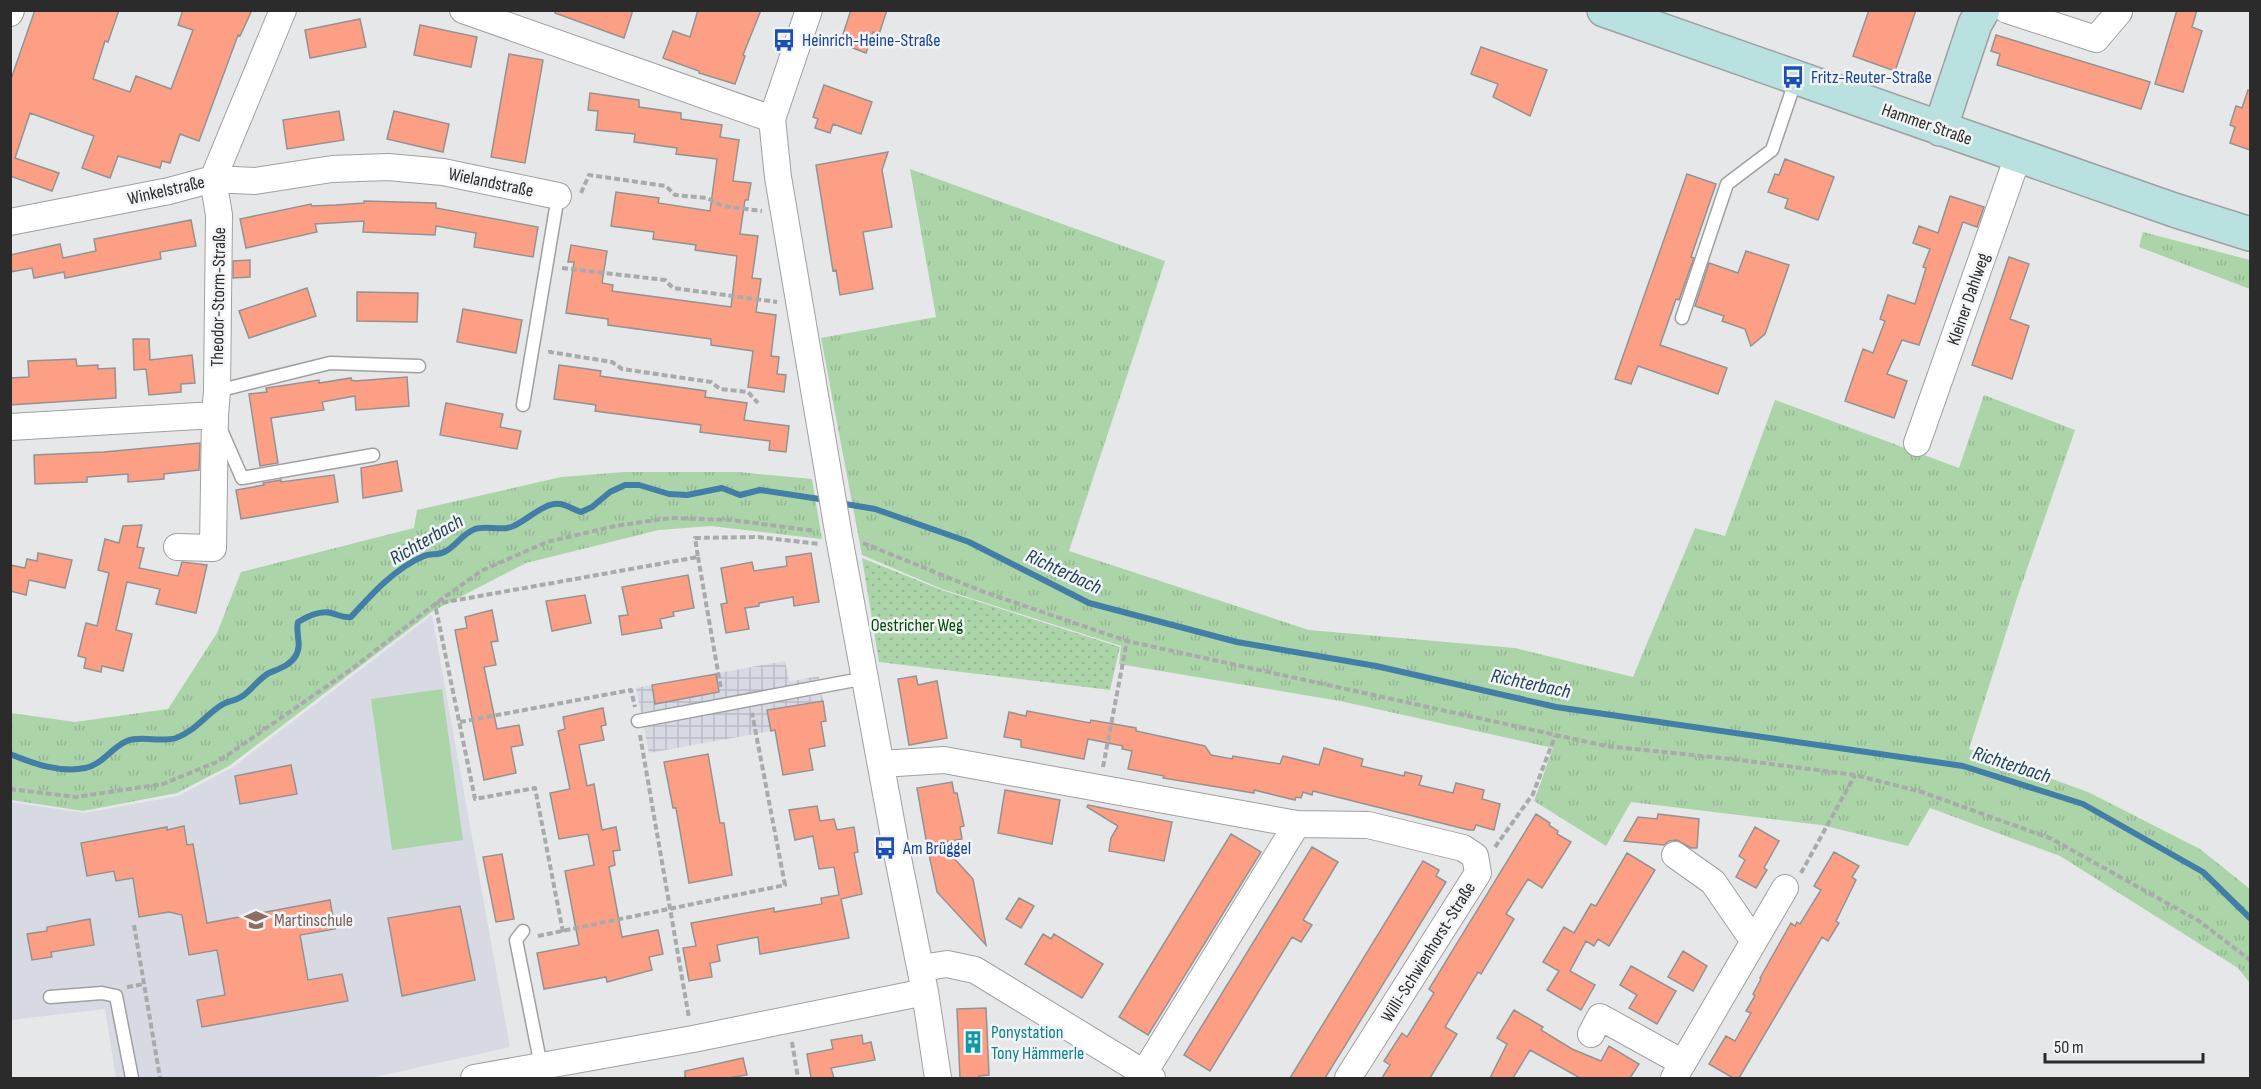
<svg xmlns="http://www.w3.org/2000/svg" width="2261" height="1089" viewBox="0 0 2261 1089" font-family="'Sofia Sans Condensed',sans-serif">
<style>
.built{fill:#d8dae3}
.industrial{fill:url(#industrial-grid)}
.grass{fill:url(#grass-tufts)}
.park{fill:url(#park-dots)}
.garden{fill:#acd4a9}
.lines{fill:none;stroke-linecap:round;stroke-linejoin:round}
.stream{stroke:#427ea6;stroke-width:6}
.building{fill:#fd9f85;stroke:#959292;stroke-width:1.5}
.lane-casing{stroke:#a0a0a2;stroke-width:15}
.street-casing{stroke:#a0a0a2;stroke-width:28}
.secondary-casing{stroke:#a0a0a2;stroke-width:36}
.path{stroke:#a9aaab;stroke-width:4;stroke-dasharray:6 3;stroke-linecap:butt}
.lane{stroke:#fff;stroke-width:12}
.street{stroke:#fff;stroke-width:26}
.secondary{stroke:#b8e1df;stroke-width:33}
.labels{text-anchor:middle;stroke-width:5;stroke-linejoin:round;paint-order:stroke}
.transit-label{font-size:18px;fill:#164399;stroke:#f3f4f6;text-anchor:start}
.street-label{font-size:18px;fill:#2b2b2c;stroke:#f3f4f6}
.park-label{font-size:18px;fill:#004b05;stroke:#f3f4f6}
.education-label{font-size:18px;fill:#785e54;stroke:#f3f4f6;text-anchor:start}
.culture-label{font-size:18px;fill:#0d838f;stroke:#f3f4f6;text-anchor:start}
.water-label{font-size:20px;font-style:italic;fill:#1b3e57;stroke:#f3f4f6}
</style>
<defs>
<pattern id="industrial-grid" width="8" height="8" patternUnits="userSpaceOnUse" patternTransform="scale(1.5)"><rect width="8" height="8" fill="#d8dae3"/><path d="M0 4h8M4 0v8" fill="none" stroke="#babbc3"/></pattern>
<pattern id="grass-tufts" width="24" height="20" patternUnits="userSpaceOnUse" patternTransform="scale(1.5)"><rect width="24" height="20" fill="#acd4a9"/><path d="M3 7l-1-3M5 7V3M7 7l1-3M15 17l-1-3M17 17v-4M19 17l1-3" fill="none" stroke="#94b692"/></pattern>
<pattern id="park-dots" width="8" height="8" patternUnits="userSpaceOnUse" patternTransform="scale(1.5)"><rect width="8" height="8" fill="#acd4a9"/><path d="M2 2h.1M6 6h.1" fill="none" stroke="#94b692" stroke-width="1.8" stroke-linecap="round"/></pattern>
</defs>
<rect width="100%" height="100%" fill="#e6e7e8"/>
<path class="built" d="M432,615L510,1047L370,1078H116L105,1009L11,1020L10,802L84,813L178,796L233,767Z"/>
<path class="industrial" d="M785,661L789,682L819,676L826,721L649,753L636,688Z"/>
<path class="grass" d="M910,169L1165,261L1069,551L1309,630L1515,648L1633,677L1695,528L1725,536L1775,400L1959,468L1984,395L2075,430L2018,595L1969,749L2088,792L2200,849L2250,889V983L2238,968L2060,856L1930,808L1908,846L1821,825L1631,802L1606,846L1534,801L1553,748L1340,701L1119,664L1121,646L942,589L862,555L821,338L936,317Z
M2143,232L2250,260V289L2139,247Z
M624,472H739L812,479L822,539L711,526L659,530L526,563L433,611L229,766L177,793L83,811L11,800V713L75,722L168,709L217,633L241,572L414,528L417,510L561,477Z"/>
<path class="park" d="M862,558L942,590L1120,647L1110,690L879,662Z"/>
<path class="garden" d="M442,689L463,840L392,850L371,699Z"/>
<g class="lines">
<path class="stream" d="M839,503L875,509L969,542L1089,603L1237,642L1376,666L1556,707L1963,766L2083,804L2203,872L2250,918
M10,754C34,764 60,773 85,768C102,765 112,747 127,741C142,735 160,743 176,738C195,731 205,716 220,706C226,701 235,701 241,697C251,691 258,679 269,673C278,669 289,666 295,657C303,645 295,633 298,622C308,616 320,610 331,613C339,615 343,618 351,617C371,595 395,568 424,556C431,553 439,556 446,551C457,545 462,534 475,529C486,525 499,531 511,527C526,522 543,502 560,504C567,505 575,510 581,512L592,507L610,492L625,485H639L669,494L687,495L722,488L740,495L760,490L826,500"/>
</g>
<path class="building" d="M35,10H119L108,42L105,41L93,79L130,92L136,76L171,89L193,30L178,25L183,10H252L240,36L238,35L199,141L180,134L170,163L162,161L160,168L118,156L110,178L82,168L94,136L30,113L15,158L59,173L52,191L10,176V82Z
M556,10H633L624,38L555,13Z
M698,10H761L743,55L745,56L735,84L699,73V71L663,58L673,31L690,37Z
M851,10H887L879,34L873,32L866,53L845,45L848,36L843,34Z
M1869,10H1916L1895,71L1853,56Z
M2177,10H2197L2192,27L2202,31L2183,92L2155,84Z
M360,19L366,47L310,58L305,30Z
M420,25L477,37L471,67L414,55Z
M1996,35L2150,82L2141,109L1997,65L2000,54L1991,51Z
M1481,47L1547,70L1530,116L1493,97L1498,84L1471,74Z
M509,54L543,60L525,163L491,157Z
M824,85L872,102L861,134L833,124L830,133L815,128L818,119L813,117Z
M2248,90L2250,91V150L2230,143L2235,127L2230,125L2236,106L2242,108Z
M590,93L639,100V107L681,113V119L722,125L720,137L739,140L733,181L751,183L748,200H745L740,234L758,236L752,278L761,279L756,312L776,315L771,356L779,357L777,374L786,375L784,392L748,387L753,351L711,345V339L608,325V319L566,313L574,262H568L571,245L607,251L602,283L613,285L612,291L731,307L737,256L695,250L696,245L653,239L654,232L611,226L616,192L659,198L658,203L710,211L717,159L676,154L677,148L634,142L635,134L596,130L598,111L588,110Z
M339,111L344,140L287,149L283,120Z
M394,111L449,124L443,152L387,139Z
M888,152L882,170L892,227L863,232L873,289L840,295L836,270L833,271L816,165Z
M1785,159L1834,177L1818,220L1785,208L1788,199L1768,192L1775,174L1779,175Z
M1687,174L1716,184L1691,257L1694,258L1679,300L1676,299L1660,345L1727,368L1718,394L1638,366L1631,384L1615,379Z
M1950,196L1984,207L1977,227L1963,222L1919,345L1902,340L1887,374L1907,381L1894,418L1845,401L1863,349L1873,353L1885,321L1880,319L1888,295L1915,304L1926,268L1923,267L1930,249L1913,243L1919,226L1938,233Z
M364,201L436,203V208L538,227L533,257L474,247L476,233L436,226L435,235L363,232L364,221L315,224L317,232L246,248L240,219L311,204L312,206L336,205L364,203Z
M191,220L196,246L160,252L161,259L65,278L64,272L34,278L32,268L10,272V255L60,244L63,258L96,251L94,239Z
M1746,251L1789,265L1765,334L1751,346L1745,329L1722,321L1724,316L1695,306L1709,263L1738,273Z
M2009,257L2029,264L2010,319L2029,326L2012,379L1972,365Z
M250,260V277L233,278V261Z
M307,288L316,316L249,338L239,311Z
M357,292L418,293L417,322L357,321Z
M463,309L522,320L516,353L457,342Z
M133,339H149L150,360L192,355L195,383L181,384V392L149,395L146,369L134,370Z
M76,359L77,366L98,365V369L115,368L116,398L10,405V378L29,377L28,361Z
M559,365L601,371L600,376L706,391L705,397L747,403L744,420L789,426L786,452L769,450L770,441L700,432L701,425L595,411L596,405L554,399Z
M407,377L409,406L356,410L355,396L322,402L324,410L271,418L278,463L260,466L249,394L267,392L266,388L319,380V383L351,378V380L355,381Z
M446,403L503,414L500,427L521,431L517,449L440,435Z
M200,443L199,470L164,474V479L128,482V474L87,477V482L35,484L34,455L104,452Z
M397,461L402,491L363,498L361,468Z
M334,475L338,502L241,519L236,490L264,485L263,483L281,480V482Z
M142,525L137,547L144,548L139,568L178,576L182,562L207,565L196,613L156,604L160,589L127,582L116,630L132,634L123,671L102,666L101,672L84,668L86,658L78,656L86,623L97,626L109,573L98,570L105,539L119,543L123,526Z
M38,553L72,560L65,588L29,580L26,595L10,591V565L25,568L27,559L37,561Z
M811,553L819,602L794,606L793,597L759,603V606L745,608L749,629L726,633L721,604L727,603L721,568L752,562L754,571L787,566L786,557Z
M688,575L694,608L673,612L674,616L660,619L662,628L622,635L619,616L628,615L622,587Z
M585,595L591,623L552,631L546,601Z
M492,610L498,641L491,642L496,665L484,667L497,729L519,725L523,745L511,747L516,773L484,780L455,630L467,628L465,617Z
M716,674L719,692L655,704L652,685Z
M916,676L918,685L937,681L947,738L909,745L898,679Z
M823,701L826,721L821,722L825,746L809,749L813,770L783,775L775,730L771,731L767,710Z
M603,708L606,725L601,726L604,740L579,745L587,786L594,784L602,830L616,827L620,850L613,851L615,865L609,867L622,937L658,930L663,954L649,957L652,970L607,982L606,977L544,989L537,953L579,945L565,871L594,865L588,834L559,839L550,793L570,789L558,731L565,729L563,717Z
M1027,711L1090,723L1091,720L1136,728V731L1205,746L1211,755L1232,759L1233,756L1280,764L1283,756L1319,765L1324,748L1363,759L1361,766L1404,776L1405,772L1422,776L1419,785L1453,793L1456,783L1484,790L1482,799L1500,804L1494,830L1476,825L1474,830H1469L1313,791L1312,795L1303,792L1301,798L1296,797L1295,800L1254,790V793L1163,778L1164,776L1128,769L1132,751L1122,749L1123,746L1088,739L1084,759L1021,747V740L1004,737L1009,712L1026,716Z
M708,754L720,823H724L732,875L689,883L676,808H673L664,762Z
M291,765L297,794L240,804L235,776Z
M952,782L954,793H957L964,826L960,827L962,839L940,843L973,879L986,945L937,892L927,845L917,788Z
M1005,790L1060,800L1052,844L998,833Z
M1088,805L1172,822L1164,861L1109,851L1111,838L1118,826L1087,807Z
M817,806L820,821L834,819L837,830L854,827L858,852L854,853L862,894L841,899L849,938L760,954L758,937L717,945L720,961L710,963L712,977L689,981L683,948L696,946L691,923L774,908V912L822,904L821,898L839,895L834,867L819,869L813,836L795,840L789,810Z
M1536,814L1550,823L1549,825L1558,831L1557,834L1571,842L1542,888L1528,879L1506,914L1514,919L1481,974L1478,972L1445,1027L1457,1034L1430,1078H1382L1390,1065L1384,1061L1402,1033L1407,1037L1434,993L1429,989Z
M1658,814L1699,819L1697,848H1691L1677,840L1669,841L1664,845L1624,841L1638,817L1657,819Z
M184,826L187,845L193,844L207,923L330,900L335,929L300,935L308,980L342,974L348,1001L202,1027L197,1000L225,995L217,950L189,955L182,915L169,912L139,917L133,878L116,881L114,871L87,876L81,843L167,827V830Z
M1755,827L1779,841L1764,868L1767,870L1756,888L1736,877L1745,860L1739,856Z
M1231,834L1261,852L1148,1035L1119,1017Z
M1312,847L1338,862L1303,920L1312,925L1301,942L1292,937L1210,1071L1184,1055Z
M1834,852L1859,866L1852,877L1856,880L1836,921L1839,923L1828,941L1822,937L1739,1078H1733L1709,1064L1726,1036L1735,1041L1751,1013L1746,1011L1755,996L1753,994L1761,979L1760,978L1791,923L1795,926L1797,922L1800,924L1821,890L1814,886Z
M1627,853L1655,870L1609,946L1598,939L1594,946L1586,941L1570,971L1595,985L1581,1010L1547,990L1559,971L1543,962L1564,927L1574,933L1591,904L1596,906Z
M502,854L514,919L496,922L483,857Z
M1423,861L1439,870L1436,876L1446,882L1325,1078H1290Z
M1019,898L1034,906L1021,928L1006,919Z
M460,906L475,980L402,996L388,918Z
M90,919L94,945L51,952L52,957L32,960L27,934L47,931V927Z
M1043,934L1051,939L1054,934L1103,964L1082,998L1025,964Z
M1683,951L1707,966L1693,991L1668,977Z
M1631,966L1676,991L1657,1024L1629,1008L1637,995L1620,985Z
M986,1008L989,1075L979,1076V1078H960L957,1009Z
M1514,1010L1543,1027L1541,1030L1572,1049L1601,1061L1609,1046L1639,1064L1630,1078H1580L1530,1050L1513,1078H1490L1507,1044L1497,1038Z
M862,1035L863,1044L871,1042L875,1060L831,1068L834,1078H811L807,1054L833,1049L831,1040Z
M743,1058L747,1075L728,1078H685V1071Z"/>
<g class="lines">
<g class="lane-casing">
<path id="lane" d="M1682,318L1727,184L1772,150L1796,79
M217,391L330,363L419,366
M523,405L558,196
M221,430L242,478L373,455
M638,721L866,678
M523,931L516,940L541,1066
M50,997L102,993L116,996L132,1078"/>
</g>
<g class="street-casing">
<path id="street" d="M463,10L772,119
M809,10L772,119L778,177L839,537L896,848L925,992L938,1078
M2007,10L2096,39L2119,12
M10,13L11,10
M10,222L169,191L213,179L283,10
M10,427L215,415
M1917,443L2018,156
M177,547L213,548L215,415L217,391L219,215L213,179L255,181L332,169L388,167L443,172L558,196
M881,764L944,760L1297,824L1368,825L1463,848L1475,856L1478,873L1348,1078
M1675,855L1713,882L1753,940
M921,968L947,964L975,970L1152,1078
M1591,1034L1600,1017L1683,1063
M1144,1073L1297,824
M474,1078L693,1039L925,992
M1674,1078L1785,888"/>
</g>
<g class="secondary-casing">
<path id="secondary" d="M1604,10L2174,210L2250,234
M1940,129L1975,24L1983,10"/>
</g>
<path class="path" d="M581,193L589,175L666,186L675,195L707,198L723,206L762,211
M562,268L665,280L673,288L777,302
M550,350V352L612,362L622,369L711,382L720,389L748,392L758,403
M863,543L984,592L1127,641L1606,746L1740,760L1855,775L1922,792L2052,839L2199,921L2250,960
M698,557L721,689
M460,722L631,690L635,707
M640,735L689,1018
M1103,767L1127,641
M10,789L76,797L163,784L219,761L353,668L435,604L481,571L547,542L615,526L670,518L732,520L815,531
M1495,847L1533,794L1555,736
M1801,873L1855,775
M134,925L160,1078
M563,932L535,788L475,799L435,604L698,557L695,538L758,537L819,544
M538,936L785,885L752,713
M127,987L144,984
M792,1042L798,1078"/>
<use href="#lane" class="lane"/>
<use href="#street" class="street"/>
<use href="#secondary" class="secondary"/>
</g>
<defs>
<g id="bus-bare" transform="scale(1.8)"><path d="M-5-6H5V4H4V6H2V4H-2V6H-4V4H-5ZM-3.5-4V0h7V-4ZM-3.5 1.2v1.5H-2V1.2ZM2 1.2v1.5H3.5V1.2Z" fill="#1a4fb4" stroke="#f3f4f6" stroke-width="2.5" paint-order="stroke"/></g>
<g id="school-bare" transform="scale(1.8)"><path d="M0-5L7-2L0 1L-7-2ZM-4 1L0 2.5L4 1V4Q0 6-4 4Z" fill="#8d6e63" stroke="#f3f4f6" stroke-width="2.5" paint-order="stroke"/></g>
<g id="building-bare" transform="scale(1.8)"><path d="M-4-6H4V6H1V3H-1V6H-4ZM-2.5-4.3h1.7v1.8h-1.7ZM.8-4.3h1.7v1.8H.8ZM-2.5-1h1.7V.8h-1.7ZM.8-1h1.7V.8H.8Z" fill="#0f9aa8" stroke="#f3f4f6" stroke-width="2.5" paint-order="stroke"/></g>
</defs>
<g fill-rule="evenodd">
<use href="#bus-bare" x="784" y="40"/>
<use href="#bus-bare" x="1793" y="77"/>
<use href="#bus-bare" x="885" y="848"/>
<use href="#school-bare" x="256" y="920"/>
<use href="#building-bare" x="973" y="1042"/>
</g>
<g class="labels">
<g class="transit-label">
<text x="802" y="46">Heinrich-Heine-Straße</text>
<text x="1811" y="83">Fritz-Reuter-Straße</text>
<text x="903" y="854">Am Brüggel</text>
</g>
<g class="street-label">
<text transform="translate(1927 124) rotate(19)" y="6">Hammer Straße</text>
<text transform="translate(491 182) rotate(12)" y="6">Wielandstraße</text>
<text transform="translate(166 190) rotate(-13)" y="6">Winkelstraße</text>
<text transform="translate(218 297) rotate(-89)" y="6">Theodor-Storm-Straße</text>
<text transform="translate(1968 299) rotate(-71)" y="6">Kleiner Dahlweg</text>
<text transform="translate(1428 952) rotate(-58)" y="6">Willi-Schwienhorst-Straße</text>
</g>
<g class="park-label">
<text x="917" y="631">Oestricher Weg</text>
</g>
<g class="education-label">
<text x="274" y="926">Martinschule</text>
</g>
<g class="culture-label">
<text x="991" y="1038">Ponystation<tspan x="991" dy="21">Tony Hämmerle</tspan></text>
</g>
<g class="water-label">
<text transform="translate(426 539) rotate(-30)" y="7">Richterbach</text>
<text transform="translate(1064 571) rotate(25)" y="7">Richterbach</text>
<text transform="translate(1531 683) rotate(12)" y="7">Richterbach</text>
<text transform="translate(2012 764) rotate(18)" y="7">Richterbach</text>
</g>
</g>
<rect width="2261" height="1089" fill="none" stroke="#2b2b2c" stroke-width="24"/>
<path d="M2045 1053v9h158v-9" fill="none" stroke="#2b2b2c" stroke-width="3"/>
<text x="2054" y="1053" font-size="18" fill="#2b2b2c" stroke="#f3f4f6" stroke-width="4.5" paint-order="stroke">50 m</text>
</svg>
